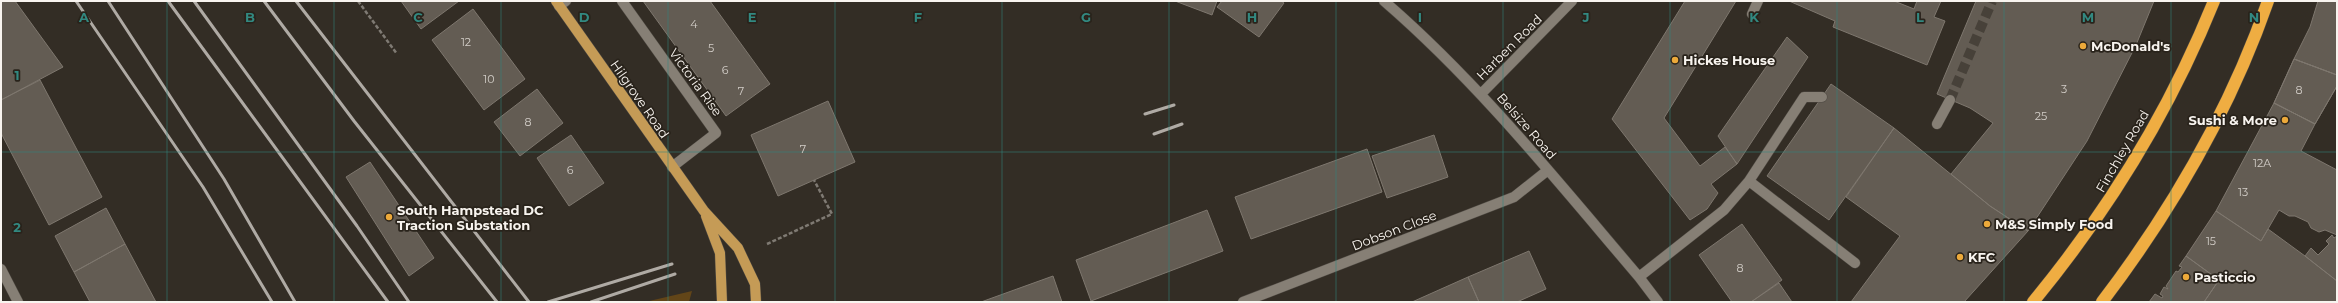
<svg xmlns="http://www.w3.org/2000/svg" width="2338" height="303" viewBox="0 0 2338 303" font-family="Montserrat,sans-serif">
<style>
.green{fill:#624518}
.building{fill:#635c53;stroke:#7e776e}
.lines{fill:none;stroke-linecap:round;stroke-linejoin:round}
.minor-tunnel{stroke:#474139;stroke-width:10;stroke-dasharray:10 5;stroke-linecap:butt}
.minor-casing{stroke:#504b44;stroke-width:11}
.major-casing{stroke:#504b44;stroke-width:11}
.highway-casing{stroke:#504b44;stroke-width:13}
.path{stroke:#7f7a73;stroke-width:2.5;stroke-dasharray:4 2;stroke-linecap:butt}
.minor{stroke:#867f75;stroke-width:10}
.major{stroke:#c59b56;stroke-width:10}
.highway{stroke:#efad42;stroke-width:12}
.rail{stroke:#afaaa4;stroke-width:3}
.grid{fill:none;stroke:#328981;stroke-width:1;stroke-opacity:0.55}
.poi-dot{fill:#eca93a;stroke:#29231b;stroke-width:1.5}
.labels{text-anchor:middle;stroke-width:3.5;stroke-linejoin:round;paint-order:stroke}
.number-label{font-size:11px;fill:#d3cec8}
.poi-label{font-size:13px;font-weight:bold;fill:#f8f4ef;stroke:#29231b;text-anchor:start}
.street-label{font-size:13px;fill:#f8f4ef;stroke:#29231b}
.grid-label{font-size:13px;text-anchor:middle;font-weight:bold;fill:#328981;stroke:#29231b;stroke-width:3.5;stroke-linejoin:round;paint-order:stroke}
</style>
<rect width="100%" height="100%" fill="#332d25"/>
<path class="green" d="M692,291L689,302H645Z"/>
<path class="building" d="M1,1H15L63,67L1,100Z
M401,1H459L421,29Z
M643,1H710L770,84L726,116Z
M1175,1H1217L1212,15Z
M1222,1H1281L1284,3L1259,37L1217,7Z
M1685,1H1736L1664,118L1700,166L1725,147L1737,164L1711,184L1718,193L1707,209L1690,220L1612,119Z
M1789,1H1894L1914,9L1917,1H1941L1934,17L1945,21L1927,65L1833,27L1835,21Z
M1976,1H2154L2136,45L2087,141L2028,231L1990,206L1951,174L1993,123L1970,108L1937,94Z
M2318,1H2337V75L2294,59L2310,27Z
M473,9L525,79L484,110L432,40Z
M1787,37L1808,57L1737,164L1718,136Z
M2294,59L2337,75V86L2315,124L2274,103Z
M2294,59L2337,75V86L2315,124L2274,103Z
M40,80L102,197L49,225L1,133V100Z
M1831,84L1894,128L1829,220L1767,176Z
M537,89L563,123L520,156L494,122Z
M828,101L855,162L778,196L751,135Z
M2274,103L2315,124L2301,151L2337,170V235L2325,230L2319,232L2311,228L2308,222L2295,216H2289L2279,210L2261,241L2216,211Z
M1894,128L1990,206L2028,231L1964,302H1851L1900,236L1846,197Z
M571,135L604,183L569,206L537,158Z
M1434,135L1448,177L1387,198L1372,156Z
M1367,149L1382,192L1251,239L1235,197Z
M370,162L434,258L409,276L346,177Z
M106,208L125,244L74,272L55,236Z
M1207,210L1223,251L1091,301L1076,260Z
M2216,211L2261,241L2268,229L2305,256L2337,281V302H2204L2219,280L2186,256Z
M1742,224L1782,280L1751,302H1732L1699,255Z
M2332,235L2334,238L2337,236V281L2305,256L2311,248L2318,255L2329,244L2326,241Z
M125,244L156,302H90L74,272Z
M1529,251L1546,289L1517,302H1479L1468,277Z
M2186,256L2219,280L2204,302H2149L2155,294L2162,298L2163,296L2160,294L2164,287L2168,289L2166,286L2176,271L2178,272L2182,267L2179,266Z
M1053,276L1062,302H981Z
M1468,277L1479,302H1412Z
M1779,283L1792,302H1751Z"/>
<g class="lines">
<path class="minor-tunnel" d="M1950,100L1992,1"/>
<g class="minor-casing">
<path id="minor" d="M622,1L716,133L672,167
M1384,1C1479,83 1558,182 1639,277L1658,302
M559,6L566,1
M1752,14L1758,1
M1481,94L1572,1
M1937,124L1950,100
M1749,181L1804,97H1822
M1,269L18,302
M1639,277L1724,210L1749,181L1855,263
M1243,302L1514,197L1548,170"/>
</g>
<g class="major-casing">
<path id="major" d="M556,1L704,211L738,248L755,284L756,302
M706,216L720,253L722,302"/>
</g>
<g class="highway-casing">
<path id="highway" d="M2033,302C2108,211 2170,110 2214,1
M2102,302C2172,210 2230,110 2268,1"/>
</g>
<path class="path" d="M358,1L397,54
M767,244L832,214L814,180"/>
<use href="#minor" class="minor"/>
<use href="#major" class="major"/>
<use href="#highway" class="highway"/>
<path class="rail" d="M76,1L203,187L272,302
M108,1L224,179L295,302
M168,1L388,302
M194,1L357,226L409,302
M264,1L354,121L497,302
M296,1L529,302
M1145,114L1174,105
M1154,134L1182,124
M548,302L672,264
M591,302L675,274"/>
</g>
<path class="grid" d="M167,1V302M334,1V302M501,1V302M668,1V302M835,1V302M1002,1V302M1169,1V302M1336,1V302M1503,1V302M1670,1V302M1837,1V302M2004,1V302M2171,1V302M1,152H2337"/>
<g class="poi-dot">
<circle cx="2083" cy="46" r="4"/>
<circle cx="1675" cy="60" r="4"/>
<circle cx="2285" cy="120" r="4"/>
<circle cx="389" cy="217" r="4"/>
<circle cx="1987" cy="224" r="4"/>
<circle cx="1960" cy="257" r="4"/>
<circle cx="2186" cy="277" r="4"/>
</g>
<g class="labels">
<g class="number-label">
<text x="694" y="28">4</text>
<text x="466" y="46">12</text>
<text x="711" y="52">5</text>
<text x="725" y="74">6</text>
<text x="489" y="83">10</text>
<text x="2064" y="93">3</text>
<text x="2299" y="94">8</text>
<text x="741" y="95">7</text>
<text x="2041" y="120">25</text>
<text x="528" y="126">8</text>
<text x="803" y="153">7</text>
<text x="2262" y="167">12A</text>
<text x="570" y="174">6</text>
<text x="2243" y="196">13</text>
<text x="2211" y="245">15</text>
<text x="1740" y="272">8</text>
</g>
<g class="poi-label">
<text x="2091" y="51">McDonald's</text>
<text x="1683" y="65">Hickes House</text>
<text x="2277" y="125" text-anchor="end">Sushi &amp; More</text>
<text x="397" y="215">South Hampstead DC<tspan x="397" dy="15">Traction Substation</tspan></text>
<text x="1995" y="229">M&amp;S Simply Food</text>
<text x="1968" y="262">KFC</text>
<text x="2194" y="282">Pasticcio</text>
</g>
<g class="street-label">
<text transform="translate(1509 47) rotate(-45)" y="5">Harben Road</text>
<text transform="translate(696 82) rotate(54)" y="5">Victoria Rise</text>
<text transform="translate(640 99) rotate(55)" y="5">Hilgrove Road</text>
<text transform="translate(1527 126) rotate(49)" y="5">Belsize Road</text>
<text transform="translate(2122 151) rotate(-60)" y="5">Finchley Road</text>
<text transform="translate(1394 230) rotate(-21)" y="5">Dobson Close</text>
</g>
</g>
<g class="grid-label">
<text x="84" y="22">A</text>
<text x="250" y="22">B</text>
<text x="418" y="22">C</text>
<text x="584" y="22">D</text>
<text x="752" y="22">E</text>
<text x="918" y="22">F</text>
<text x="1086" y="22">G</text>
<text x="1252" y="22">H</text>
<text x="1420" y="22">I</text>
<text x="1586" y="22">J</text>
<text x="1754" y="22">K</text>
<text x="1920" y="22">L</text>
<text x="2088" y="22">M</text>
<text x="2254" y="22">N</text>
<text x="17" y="80">1</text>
<text x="17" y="232">2</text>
</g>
<rect width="2338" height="303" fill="none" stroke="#f8f4ef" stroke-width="4"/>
</svg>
